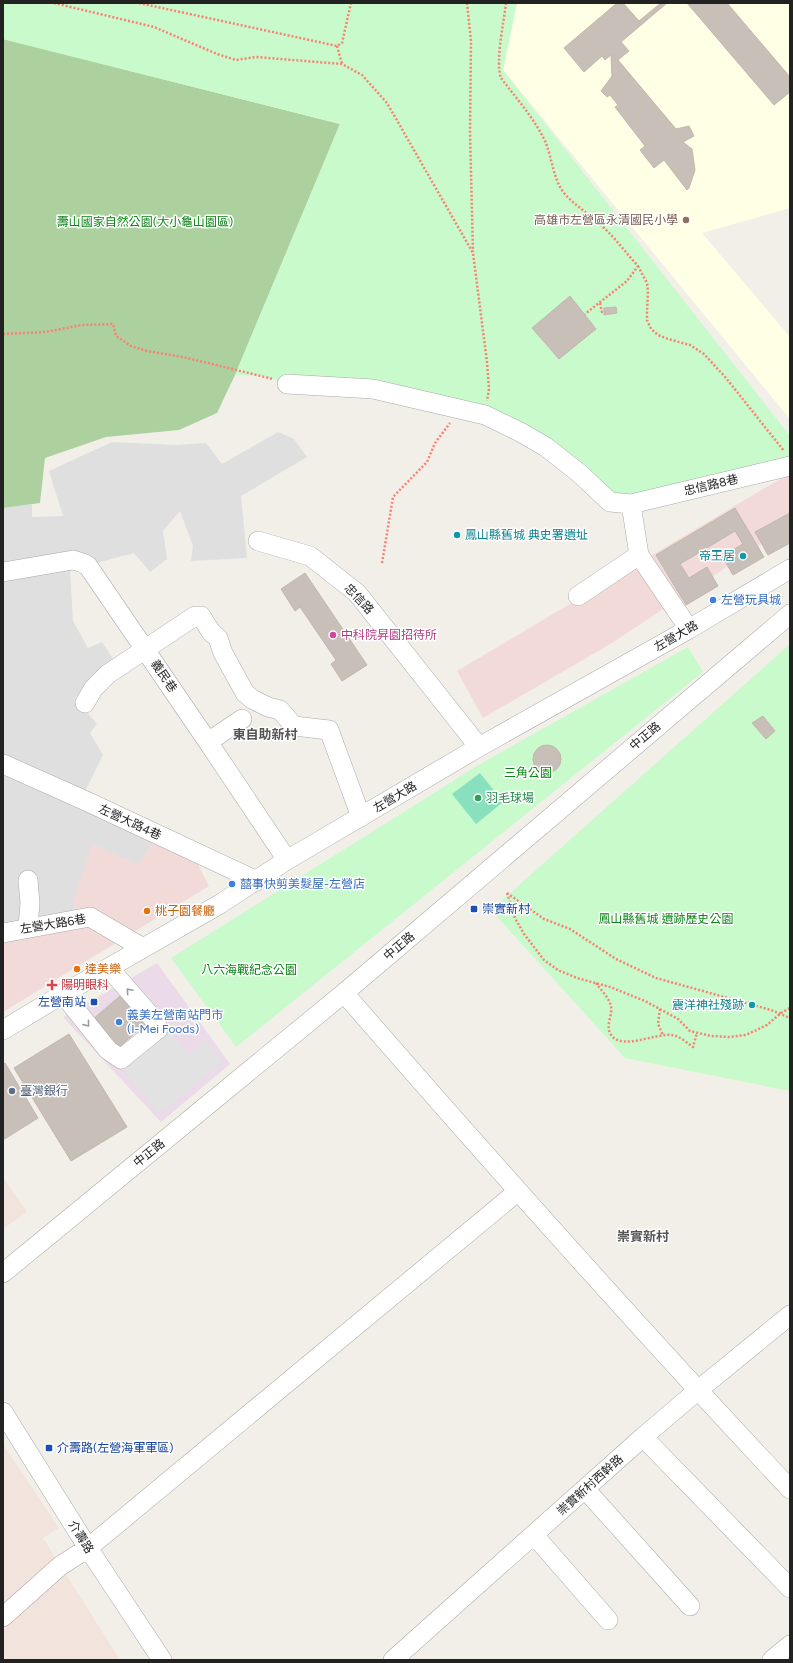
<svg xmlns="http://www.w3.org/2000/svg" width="793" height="1663" viewBox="0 0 793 1663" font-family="Figtree,'Noto Sans TC',sans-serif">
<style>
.residential{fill:#e0dfdf}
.commercial{fill:#f2dad9}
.industrial{fill:#ebdbe8}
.education{fill:#ffffe5}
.military{fill:#f3e3dd}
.forest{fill:#add19e}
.park{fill:#c8facc}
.pitch{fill:#88e0be}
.parking{fill:#e2e2e2}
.building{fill:#c7bfb8;stroke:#c4b6ab}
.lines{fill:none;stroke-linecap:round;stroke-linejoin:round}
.minor-casing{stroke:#a9a9a9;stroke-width:20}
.path{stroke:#fa8072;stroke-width:2.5;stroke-dasharray:2 2;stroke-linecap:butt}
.minor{stroke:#fff;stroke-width:19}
.oneway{stroke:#9c9c9c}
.education-dot{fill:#8d6e63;stroke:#fff;stroke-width:1.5}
.culture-dot{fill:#0f9aa8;stroke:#fff;stroke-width:1.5}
.shop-dot{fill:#3f7fe0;stroke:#fff;stroke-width:1.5}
.hotel-dot{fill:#d1479c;stroke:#fff;stroke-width:1.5}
.leisure-dot{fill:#2e9e5b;stroke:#fff;stroke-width:1.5}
.transit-dot{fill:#1a4fb4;stroke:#fff;stroke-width:1.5}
.food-dot{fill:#e8710a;stroke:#fff;stroke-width:1.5}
.health-dot{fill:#e0444e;stroke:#fff;stroke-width:1.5}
.service-dot{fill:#5c6f8a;stroke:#fff;stroke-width:1.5}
.labels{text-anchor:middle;stroke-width:3;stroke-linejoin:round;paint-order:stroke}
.education-label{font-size:12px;fill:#785e54;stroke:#fff;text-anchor:end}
.park-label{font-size:12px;fill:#0c8416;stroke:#fff}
.street-label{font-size:12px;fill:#222;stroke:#fff}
.culture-label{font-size:12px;fill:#0d838f;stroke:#fff;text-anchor:end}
.shop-label{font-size:12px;fill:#366cbe;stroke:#fff;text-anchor:start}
.hotel-label{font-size:12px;fill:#b23c85;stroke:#fff;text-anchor:start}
.leisure-label{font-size:12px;fill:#27864d;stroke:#fff;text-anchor:start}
.transit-label{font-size:12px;fill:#164399;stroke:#fff;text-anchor:start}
.food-label{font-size:12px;fill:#c56008;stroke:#fff;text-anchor:start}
.health-label{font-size:12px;fill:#be3a42;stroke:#fff;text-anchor:start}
.service-label{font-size:12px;fill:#4e5e75;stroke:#fff;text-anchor:start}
.neighbourhood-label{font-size:13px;font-weight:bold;fill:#555;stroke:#fff}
</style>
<rect width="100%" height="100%" fill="#f2efe9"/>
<path class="residential" d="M278,432L294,439L307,457L241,496L247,558L191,561L193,546L180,511L163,531L167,559L150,572L134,553L70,570L73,621L88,648L102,642L113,659L75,698L97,724L90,733L103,755L77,808L155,840L139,865L77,926L3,943V508L32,504V517L63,516L49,471L112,442L176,445L206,443L222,464Z"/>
<path class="commercial" d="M790,473V525L612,643L483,718L457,671Z
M155,840L196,861L209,886L3,1012V943L77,926L73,901L93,844L139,865Z"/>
<path class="industrial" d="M157,963L230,1064L161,1122L63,1017Z"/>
<path class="education" d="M517,3H790V208L702,233L790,337V419L503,70Z"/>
<path class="military" d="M3,1177L27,1212L3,1229Z
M3,1444L59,1528L43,1538L120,1660H3Z"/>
<path class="forest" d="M3,39L340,124L235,375L217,413L179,430L106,437L45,458L40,503L3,508Z"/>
<path class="park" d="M3,3H517L503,70L790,436V466L631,504L485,415L287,384L265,376L235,375L340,124L3,39Z
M790,644V1091L625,1058L491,910Z
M688,647L703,672L236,1047L171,958L480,764Z"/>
<path class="pitch" d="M480,773L503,802L476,824L452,794Z"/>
<path class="parking" d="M169,1030L188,1055L206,1040L223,1062L158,1114L122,1067Z"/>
<path class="building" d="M617,3H623L639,21L661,3H667L621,42L629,51L618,60L676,129L689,126L694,136L683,142L692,149L695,170L689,188L687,190L664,160L654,168L640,150L645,146L615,107L618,105L610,95L607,97L601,91L612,76L611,55L605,60L602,56L584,72L564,48Z
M687,3H727L790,77V92L774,105Z
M570,296L596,329L559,359L532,328Z
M616,307L617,313L604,315V308Z
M735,508L764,557L733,575L722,556L743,544L735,531L680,564L689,578L707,567L718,586L686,605L656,555Z
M790,513V543L768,555L755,532Z
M305,573L367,665L342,681L331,664L336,660L300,607L295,611L281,589Z
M763,716L775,731L766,739L752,723Z
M533 759a14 14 0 1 1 28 0a14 14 0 1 1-28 0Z
M120,996L145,1024L117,1049L92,1020Z
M69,1034L127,1127L71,1161L14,1068Z
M5,1063L38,1118L3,1140V1064Z"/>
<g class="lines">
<g class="minor-casing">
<path id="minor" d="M287,384L373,389L485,415L520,432L546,447L579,473L610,502L631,504L639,555L689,629
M631,504L790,466
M258,541L310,556L357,593L479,747
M3,572L73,560L83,563L88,566L208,742L287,860
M578,596L639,555
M85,703L93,689L108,674L195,616H201L211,632L218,638L223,653L245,693L252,699L268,707L280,710L294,726L329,730L361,817
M208,742L242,719
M3,764L86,801L257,881
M28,927L30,903L28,880
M3,933L90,917L143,948
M344,993C490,1161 638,1327 790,1489
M63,994L108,1050L121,1059L158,1029L156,1022L109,968
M3,1030L63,994L220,904L287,860L479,747L689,629L790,569
M3,1273L344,993L790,614
M3,1412L88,1548L162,1660
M643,1437L790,1588
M585,1489L690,1606
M534,1535L608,1620
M3,1617L60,1566L88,1548L517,1192
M393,1660L643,1437L697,1391L790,1315
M772,1660L790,1645"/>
</g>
<path class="path" d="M54,3L154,27L217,54L236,60L256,57L342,64L362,75L387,103L473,253L487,362L489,389L487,401
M139,3L337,46L342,43L351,3
M467,3L471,41L470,132L473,252
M506,3C504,22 495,61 501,78C516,98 534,118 545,141C552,157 553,179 564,193C575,206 591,215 603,227C616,239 626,253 638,266L627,281L585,314
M337,46L342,64
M638,266L647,283L648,292L647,312V320L651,329L658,335L668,339L690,345L704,354L726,378L784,451
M600,303L602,312H604
M3,334L45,332L82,325L113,324L116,336L131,346L147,351L183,357L273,379
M382,563L393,497L427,462L435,443L450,423
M507,893L515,918L524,934L544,960L558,970L577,978L610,987L645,1001L678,1019L690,1031L711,1036L730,1037L746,1035L767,1025L781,1013L790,1008
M507,893L544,919L570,929L616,959L656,978L771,1010L790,1018
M596,983C601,990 609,998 611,1006C613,1016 604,1027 612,1036C623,1050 656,1033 672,1035C680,1036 687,1043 693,1047L697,1033
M660,1009L658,1024L663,1035"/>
<use href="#minor" class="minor"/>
</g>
<defs><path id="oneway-chevron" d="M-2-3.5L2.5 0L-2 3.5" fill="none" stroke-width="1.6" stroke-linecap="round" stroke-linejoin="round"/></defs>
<g class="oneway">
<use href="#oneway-chevron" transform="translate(129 991) rotate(-131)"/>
<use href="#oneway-chevron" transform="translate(87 1024) rotate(51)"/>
</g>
<circle class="education-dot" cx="686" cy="220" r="4"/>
<g class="culture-dot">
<circle cx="457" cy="535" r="4"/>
<circle cx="743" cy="556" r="4"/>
<circle cx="752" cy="1005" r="4"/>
</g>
<g class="shop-dot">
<circle cx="713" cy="600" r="4"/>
<circle cx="232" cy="884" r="4"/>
<circle cx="119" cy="1022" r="4"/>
</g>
<circle class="hotel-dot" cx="333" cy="635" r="4"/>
<circle class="leisure-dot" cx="478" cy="798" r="4"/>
<g class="transit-dot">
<rect x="470" y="905" width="8" height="8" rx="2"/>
<rect x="90" y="998" width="8" height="8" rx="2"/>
<rect x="45" y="1444" width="8" height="8" rx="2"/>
</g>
<g class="food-dot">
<circle cx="147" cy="911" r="4"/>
<circle cx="77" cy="969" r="4"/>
</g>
<path class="health-dot" d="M50 979h4v4h4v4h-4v4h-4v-4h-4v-4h4z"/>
<circle class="service-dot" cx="12" cy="1091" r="4"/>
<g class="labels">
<g class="education-label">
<text x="678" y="224">高雄市左營區永清國民小學</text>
</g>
<g class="park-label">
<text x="145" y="226">壽山國家自然公園(大小龜山園區)</text>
<text x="528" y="777">三角公園</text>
<text x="666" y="923">鳳山縣舊城 遺跡歷史公園</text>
<text x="249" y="974">八六海戰紀念公園</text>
</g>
<g class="street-label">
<text transform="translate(711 485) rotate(-13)" y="4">忠信路8巷</text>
<text transform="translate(359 599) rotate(47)" y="4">忠信路</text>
<text transform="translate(676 636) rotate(-30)" y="4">左營大路</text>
<text transform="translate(164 676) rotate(56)" y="4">義民巷</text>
<text transform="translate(645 736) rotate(-40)" y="4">中正路</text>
<text transform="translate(395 797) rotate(-31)" y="4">左營大路</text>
<text transform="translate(130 822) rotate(25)" y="4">左營大路4巷</text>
<text transform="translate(53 924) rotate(-9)" y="4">左營大路6巷</text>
<text transform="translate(399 946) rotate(-40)" y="4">中正路</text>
<text transform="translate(149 1153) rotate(-39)" y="4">中正路</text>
<text transform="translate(590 1485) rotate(-42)" y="4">崇實新村西幹路</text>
<text transform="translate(81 1537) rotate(58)" y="4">介壽路</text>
</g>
<g class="culture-label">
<text x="465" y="539" text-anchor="start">鳳山縣舊城 典史署遺址</text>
<text x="735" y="560">帝王居</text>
<text x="744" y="1009">震洋神社殘跡</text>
</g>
<g class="shop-label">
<text x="721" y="604">左營玩具城</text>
<text x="240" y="888">囍事快剪美髮屋-左營店</text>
<text x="127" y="1019">義美左營南站門市<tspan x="127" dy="14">(I-Mei Foods)</tspan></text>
</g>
<g class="hotel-label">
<text x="341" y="639">中科院昇園招待所</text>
</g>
<g class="leisure-label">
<text x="486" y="802">羽毛球場</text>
</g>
<g class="transit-label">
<text x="482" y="913">崇實新村</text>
<text x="86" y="1006" text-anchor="end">左營南站</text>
<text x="57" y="1452">介壽路(左營海軍軍區)</text>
</g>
<g class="food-label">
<text x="155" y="915">桃子園餐廳</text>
<text x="85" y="973">達美樂</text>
</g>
<g class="health-label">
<text x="61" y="989">陽明眼科</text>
</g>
<g class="service-label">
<text x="20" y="1095">臺灣銀行</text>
</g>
<g class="neighbourhood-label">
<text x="265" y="739">東自助新村</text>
<text x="643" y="1241">崇實新村</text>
</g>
</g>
<rect width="793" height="1663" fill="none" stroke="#222222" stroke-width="8"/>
</svg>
